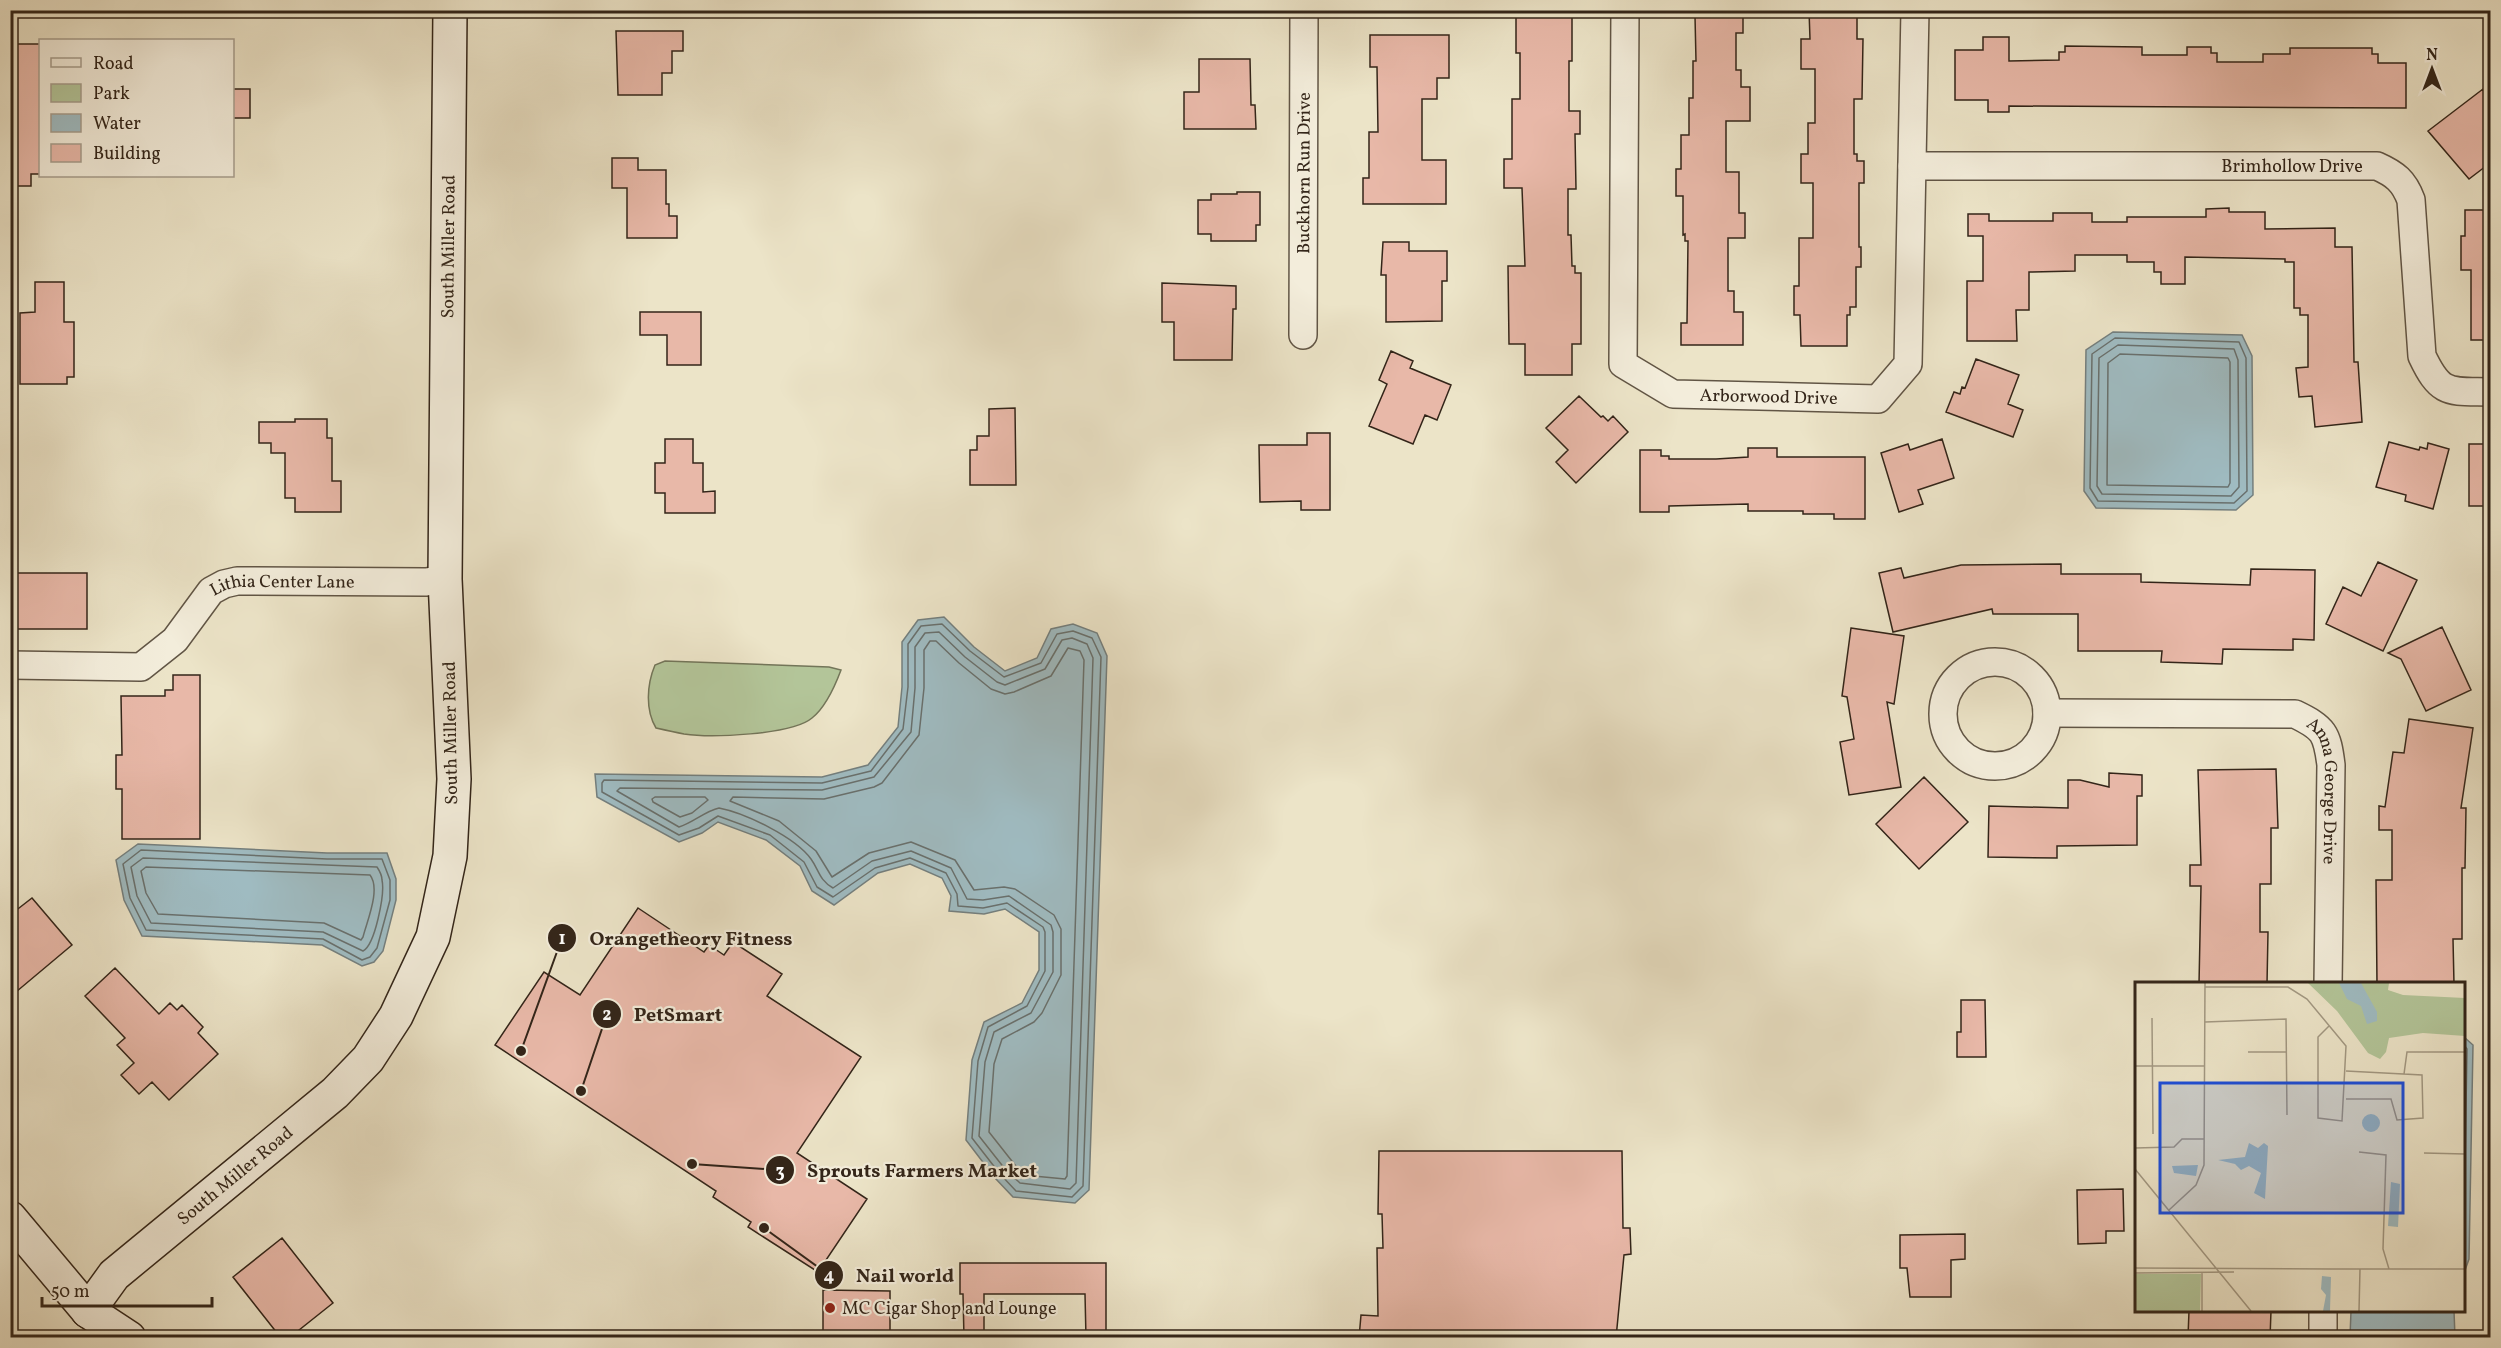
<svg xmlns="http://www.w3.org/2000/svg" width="2501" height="1348" viewBox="0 0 2501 1348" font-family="Vollkorn,serif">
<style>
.green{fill:#b3c599;stroke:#737559;stroke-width:1.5}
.water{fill:#9fbbc1;stroke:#747f7e;stroke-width:1.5}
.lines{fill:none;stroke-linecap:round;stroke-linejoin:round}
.shore{stroke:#69706d;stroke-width:1.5}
.building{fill:#e8b8a8;stroke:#332519;stroke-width:1.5}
.street-casing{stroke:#615545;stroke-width:30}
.secondary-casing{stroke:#332519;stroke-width:36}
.street{stroke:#f3eddb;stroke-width:27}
.secondary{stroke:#f3eddb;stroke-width:33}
.poi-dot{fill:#8f2418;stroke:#f3eddb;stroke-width:2}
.labels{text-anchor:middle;stroke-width:4.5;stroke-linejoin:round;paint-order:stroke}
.street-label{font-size:18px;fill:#332519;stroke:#f3eddb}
.poi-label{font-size:18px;fill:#332519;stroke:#f3eddb;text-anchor:start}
.inset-road{fill:none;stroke:#a29882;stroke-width:1.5}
.view{fill:#1d4ed8;fill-opacity:0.15;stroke:#1d4ed8;stroke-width:3}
.inset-edge{fill:none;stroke:#332519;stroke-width:3}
.leader{fill:none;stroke:#332519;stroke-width:2}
.callout-dot{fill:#332519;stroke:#f3eddb;stroke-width:2}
.mark-label{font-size:18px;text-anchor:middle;font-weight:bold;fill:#fff}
.callout-label{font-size:20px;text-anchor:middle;font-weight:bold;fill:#332519;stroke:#f3eddb;stroke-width:4.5;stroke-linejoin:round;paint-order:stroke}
</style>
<rect width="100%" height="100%" fill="#ece4c8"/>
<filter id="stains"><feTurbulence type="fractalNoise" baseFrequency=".00333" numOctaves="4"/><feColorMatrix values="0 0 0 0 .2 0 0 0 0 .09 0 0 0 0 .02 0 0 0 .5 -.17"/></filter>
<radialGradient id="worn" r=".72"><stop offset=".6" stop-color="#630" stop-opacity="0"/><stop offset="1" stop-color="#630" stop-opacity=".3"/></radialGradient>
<path class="green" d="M665,661L829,667L841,670C835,686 826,707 812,718C792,735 710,738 684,734C674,732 665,730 656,728C645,710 647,684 655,665Z"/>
<path class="water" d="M2113,332L2242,335L2252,356L2253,495L2236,510L2096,508L2084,491L2086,350Z
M944,617L974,647L1005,671L1037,658L1051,629L1073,624L1097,633L1107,656L1089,1190L1075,1203L1013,1197L995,1178L966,1140L972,1060L984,1022L1022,1003L1039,970V932L1005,909L984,914L949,911L951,896L942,878L910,864L878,873L834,905L812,891L800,866L766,840L718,822L702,833L679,842L597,797L595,774L822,777L868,765L898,727L902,687V642L918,620Z
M138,844L327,853H387L396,879V900L383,951L374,962L362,966L322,945L142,936L124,900L116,860Z
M2464,1037L2473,1045L2469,1259L2464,1273Z
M2351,1311H2454L2455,1337H2350Z"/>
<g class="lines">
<path class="shore" d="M2115,338L2239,342L2246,358L2247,491L2234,503L2098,501L2090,488L2092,354Z
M2118,345L2234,349L2238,360L2239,487L2231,496L2102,494L2097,486L2099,358Z
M2120,354L2228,358L2230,362V483L2228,487L2107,485L2108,363Z
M942,624L970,651L1004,677L1041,663L1057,634L1073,631L1092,638L1101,657L1083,1186L1072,1197L1016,1191L1000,1174L972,1138L978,1061L988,1027L1027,1006L1045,971V932L1043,927L1007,903L983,908L958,906L957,894L946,873L910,858L875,868L833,897L817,887L804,862L770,835L718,816L699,828L679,835L602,792V783L604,780L822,783L871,771L903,729L908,687V644L921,626Z
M939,632L965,657L997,682L1005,685L1045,669L1062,640L1072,638L1087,644L1093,658L1076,1183L1070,1189L1020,1183L1005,1169L979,1136L985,1062L994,1032L1031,1013L1053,972V932L1051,925L1009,896L983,900L967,899L951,868L911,851L872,861L833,888C819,880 819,870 811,859C795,837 745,813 719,808C705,811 693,823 679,827L617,791L620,788L822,790L874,777L911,732L915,688V647L925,633Z
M930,641H936L959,663L991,689L1005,694L1014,692L1051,676L1068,648L1080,651L1084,660L1067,1176L1065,1179L1023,1175L989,1132L994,1064L1002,1039L1034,1022L1042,1013L1061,975V929L1054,915L1015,889L1004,887L974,890L955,860L911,842L869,853L832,877L816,851L779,821L730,801L733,797L824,799L874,787L882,783L919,735L924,688V650Z
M655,797H705L708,800L692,813L680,817L653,802L652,799Z
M141,850L327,859H382L390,880V900L377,948L370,957L362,960L323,939L146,930L130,898L123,864Z
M143,858L377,867C379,870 382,875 382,880C385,894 375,945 363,951L323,932L151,923L137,896L131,867Z
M146,867L370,875C381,889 367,921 363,937L361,940L324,923L158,914L146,893L141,871Z
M2464,1045L2467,1049L2464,1223"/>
</g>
<path class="building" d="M1516,10H1572V61H1569V111H1580V134H1575L1576,189H1568V235H1571L1572,266H1575V273H1581V344H1572V375H1525V344H1509L1508,266H1525L1522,188H1504V159H1512V99H1520V53H1516Z
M1702,10H1743V33H1736V70H1741V87H1750V121H1726V172H1739V213H1745V238H1728V291H1734V312H1743V345H1681V323H1687L1688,241H1685V234L1683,235V196H1676V169H1681V135H1689V98H1693V61H1696L1695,16H1702Z
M1809,10H1857V39H1863L1862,99H1854V154H1857V161H1864V183H1859V247H1861V267H1856V307H1850V315H1847V346H1801L1800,315H1794V286H1799V238H1813V183H1801V154H1808V123H1815V69H1801V39H1810Z
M616,31H683V51H672V73H662V95H618Z
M1370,35H1449V78H1437V99H1422V160H1446V204H1363V178H1369V132H1378L1377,67H1370Z
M1983,37H2009V61L2059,60V52H2065V46L2142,47V55H2187V47H2211V53H2217V62H2263V54H2290V48H2372V54H2378V63H2406V108L2009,106V112H1988V100H1955V50H1983Z
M13,44H40V174H31V186H10Z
M1199,59H1250L1251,105H1255L1256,129H1184V92H1199Z
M232,89H250V118H232Z
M2483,89L2490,100V163L2469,179L2428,131Z
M612,158H638V170H666V204H669V216H677V238H627V188H612Z
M1237,192H1260V225H1256V241H1211V234H1198V200H1211V194H1237Z
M2229,208V212H2265V229L2335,228V247H2352L2354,362H2358L2362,422L2315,427L2312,396L2299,397L2296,368L2308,367V315H2300V308H2294V262H2285V259L2185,257V284H2161V272H2154V262H2127V255H2075V271L2029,272V310H2016L2017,341H1967V281H1983V236H1968V214H1989V221H2053V213H2092V222H2127V217H2206V209Z
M2465,210H2490V340H2471V270H2461V236H2465Z
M1383,242H1409V251H1447V281H1442V321L1386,322V275H1381Z
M35,282H64V322H74V377H67V384H20V313L35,312Z
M1162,283L1236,286V309H1233L1232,360H1174V322H1162Z
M640,312H701V365H667V335H640Z
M1391,351L1413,361L1410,368L1451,385L1437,420L1425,415L1413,444L1369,426L1387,384L1379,380Z
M1976,359L2019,375L2008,404L2023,410L2013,437L1946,412L1954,392L1960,394L1962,387L1965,388Z
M1579,396L1601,417L1603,416L1608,421L1613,416L1628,432L1576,483L1556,462L1568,450L1546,428Z
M1015,408L1016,485H970V450H977V436H989V409Z
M295,419H327V438H332V481H341V512H295V498H285V453H271V443H259V422H295Z
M1307,433H1330V510H1301V501L1260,502L1259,445H1307Z
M665,439H693V463H703V492L715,491V513H665V493H655V463H665Z
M1942,439L1954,478L1918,490L1923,504L1899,512L1881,453L1908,444L1910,450Z
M2389,442L2419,450L2420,447L2427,449L2428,443L2449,449L2433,509L2405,501L2406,495L2376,487Z
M2469,444H2490V506H2469Z
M1748,448H1777V457H1865V519H1834V514H1803V511H1748V504L1669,506V512H1640V450H1661V456H1669V459H1716L1748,457Z
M2378,562L2417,580L2383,651L2326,624L2343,587L2361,596Z
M2061,564V574H2141V582L2250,585L2251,569L2315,570L2314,640L2293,639V650L2223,649L2222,664L2161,662L2162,651H2078V614H1993L1992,609L1893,632L1879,573L1901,568L1904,578L1961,565Z
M10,573H87V629H10Z
M2442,627L2471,690L2426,711L2401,659L2388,653Z
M1851,628L1904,636L1894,704L1887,702L1901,787L1849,795L1840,742L1854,739L1847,697L1842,696Z
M173,675H200V839H122V789H116V755H122L121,696H165V690H173Z
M2409,719L2473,728L2461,808H2466L2465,868H2462V939H2453L2454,984H2377L2376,880H2392V830H2379V806L2385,807L2393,752L2404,753Z
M2276,769L2278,828H2271V884H2260V932H2268L2267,984H2199L2201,886H2190V865H2201L2198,770Z
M2109,773L2142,775V796H2137V845L2057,846V858L1988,857L1989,806L2068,808V780H2080L2109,787Z
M1924,777L1968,822L1919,869L1876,824Z
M32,898L72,945L10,997V915Z
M638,908L704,952L709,945L724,955L733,942L782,974L767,996L861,1057L797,1153L867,1199L818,1272L748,1227L751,1222L713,1197L716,1191L495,1045L544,972L580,995Z
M115,968L159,1014L170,1003L177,1010L182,1005L203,1027L198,1033L218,1054L169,1100L152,1082L139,1094L121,1075L134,1063L117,1045L125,1038L85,996Z
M1961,1000H1985L1986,1057H1957V1032H1961Z
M1379,1151H1622L1623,1228H1630L1631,1254L1624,1255L1616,1338H1359L1361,1315L1378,1316L1377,1248H1383L1382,1214H1378Z
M2123,1189L2124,1231H2106V1243L2078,1244L2077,1190Z
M1965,1234V1259L1951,1260V1297H1910L1907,1268H1900V1235Z
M282,1238L333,1303L289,1338H281L233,1277Z
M960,1263H1106V1338H1086L1085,1294H984V1338H964L963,1294H960Z
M823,1290L890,1291V1338H823Z
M2189,1311H2271L2270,1338L2188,1337Z"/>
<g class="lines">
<g class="street-casing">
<g id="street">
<path id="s1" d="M1625,10L1623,364L1673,394L1878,399L1908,364L1915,10"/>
<path id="s2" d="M1912,166H2377C2395,174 2404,181 2411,200L2422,356C2441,396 2449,391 2490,392"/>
<path id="s3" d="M1303,335L1304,10"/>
<circle cx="1995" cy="714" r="52"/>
<path id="s4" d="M10,665L141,667L175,640L211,591L224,584L237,581L426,582L445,579"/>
<path id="s5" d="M2047,713L2295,714C2324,728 2327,733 2331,765L2328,984"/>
<path d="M2323,1338V1310"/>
</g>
</g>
<g class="secondary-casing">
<g id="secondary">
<path d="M10,1218L88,1311L129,1338"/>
<path id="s6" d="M88,1311L114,1275L335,1093L368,1059L396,1016L433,937L450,856L454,779L445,579L450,10"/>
</g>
</g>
<use href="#street" class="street"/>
<use href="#secondary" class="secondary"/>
</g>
<circle class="poi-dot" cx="830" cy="1308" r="6"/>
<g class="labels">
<g class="street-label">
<text dy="6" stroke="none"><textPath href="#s2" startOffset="380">Brimhollow Drive</textPath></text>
<text dy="6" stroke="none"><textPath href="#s3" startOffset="162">Buckhorn Run Drive</textPath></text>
<text dy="6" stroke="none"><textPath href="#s6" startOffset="1209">South Miller Road</textPath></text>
<text dy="6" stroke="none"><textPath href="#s1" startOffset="508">Arborwood Drive</textPath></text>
<text dy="6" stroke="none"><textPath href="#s4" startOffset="308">Lithia Center Lane</textPath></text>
<text transform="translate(450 733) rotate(-91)" y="6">South Miller Road</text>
<text dy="6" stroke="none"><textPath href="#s5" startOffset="339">Anna George Drive</textPath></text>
<text dy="6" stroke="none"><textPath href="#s6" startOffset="201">South Miller Road</textPath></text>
</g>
<g class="poi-label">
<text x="842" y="1314">MC Cigar Shop and Lounge</text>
</g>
</g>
<g transform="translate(2135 982)">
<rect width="330" height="330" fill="#ece4c8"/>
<path d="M173,1H254L253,8L268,13L330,16V54L288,51L254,56L251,70L245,77L233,71L202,29ZM0,292H66L65,329H0Z" fill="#b3c599"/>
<path d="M204,1H226L242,30V39L232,42L226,24L212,17ZM227 141a9 9 0 1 1 18 0a9 9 0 1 1-18 0ZM114,161L123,166L129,161L133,164L130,217L119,211L126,191L114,184L106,188L100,182L83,178L110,175ZM63,183L61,194L39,191L37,184ZM256,200L265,202L263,245L253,244ZM187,294L196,295L195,329H188L191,313L186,307Z" fill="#9fbbc1"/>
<path class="inset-road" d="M70,5H153L172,17L211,64L207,139L183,136V55L194,44M17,36L18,152M70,40L151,37L152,133M113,70H152M0,84H69M269,92L272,70H330M211,117H256L262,138L288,136L287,93L211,89M0,166L39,165L47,157H69M224,170L251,173L248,267L254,287M289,171L330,172M0,187L116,329M34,228L61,203L69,183L70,1M0,286L197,287M197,287H330M0,291L99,290M67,329V291M224,329L225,287"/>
<path class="view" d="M25,101H268V231H25Z"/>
<rect width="330" height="330" class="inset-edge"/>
</g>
<path class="leader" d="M521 1051L562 938M581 1091L607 1014M692 1164L780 1170M764 1228L829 1275"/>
<g class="callout-dot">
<circle cx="521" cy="1051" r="6"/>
<circle cx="581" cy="1091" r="6"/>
<circle cx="692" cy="1164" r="6"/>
<circle cx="764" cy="1228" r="6"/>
<circle cx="562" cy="938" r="15"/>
<circle cx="607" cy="1014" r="15"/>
<circle cx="780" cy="1170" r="15"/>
<circle cx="829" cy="1275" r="15"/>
</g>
<g class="mark-label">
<text x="562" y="944">1</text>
<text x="607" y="1020">2</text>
<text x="780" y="1177">3</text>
<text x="829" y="1281">4</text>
</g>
<g class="callout-label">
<text x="691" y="945">Orangetheory Fitness</text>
<text x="678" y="1021">PetSmart</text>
<text x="922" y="1177">Sprouts Farmers Market</text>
<text x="905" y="1282">Nail world</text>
</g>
<rect width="2501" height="1348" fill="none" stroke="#ece4c8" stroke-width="36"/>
<rect x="12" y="12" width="2477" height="1324" fill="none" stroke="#332519" stroke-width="3"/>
<rect x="18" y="18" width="2465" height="1312" fill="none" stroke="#332519" stroke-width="1.5"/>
<rect x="39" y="39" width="195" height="138" fill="#f3eddb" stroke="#a69d8d" stroke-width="1.5"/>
<rect x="51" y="58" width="30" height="9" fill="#f3eddb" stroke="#a69d8d" stroke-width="1.5"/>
<text x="93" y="69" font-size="18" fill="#332519">Road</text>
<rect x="51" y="84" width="30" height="18" fill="#b3c599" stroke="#a69d8d" stroke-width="1.5"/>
<text x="93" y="99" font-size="18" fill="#332519">Park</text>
<rect x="51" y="114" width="30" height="18" fill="#9fbbc1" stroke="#a69d8d" stroke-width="1.5"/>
<text x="93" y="129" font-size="18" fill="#332519">Water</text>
<rect x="51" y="144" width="30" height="18" fill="#e8b8a8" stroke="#a69d8d" stroke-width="1.5"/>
<text x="93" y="159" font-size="18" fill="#332519">Building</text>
<g transform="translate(2432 69)" stroke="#f3eddb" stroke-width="4.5" paint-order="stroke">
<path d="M0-4.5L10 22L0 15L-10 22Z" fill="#332519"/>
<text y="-9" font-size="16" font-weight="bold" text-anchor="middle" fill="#332519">N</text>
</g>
<path d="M42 1297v9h170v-9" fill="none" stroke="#332519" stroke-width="3"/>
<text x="51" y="1297" font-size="18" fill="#332519" stroke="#f3eddb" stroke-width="4.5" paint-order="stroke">50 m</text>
<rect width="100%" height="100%" filter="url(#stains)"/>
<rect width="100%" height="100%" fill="url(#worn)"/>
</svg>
